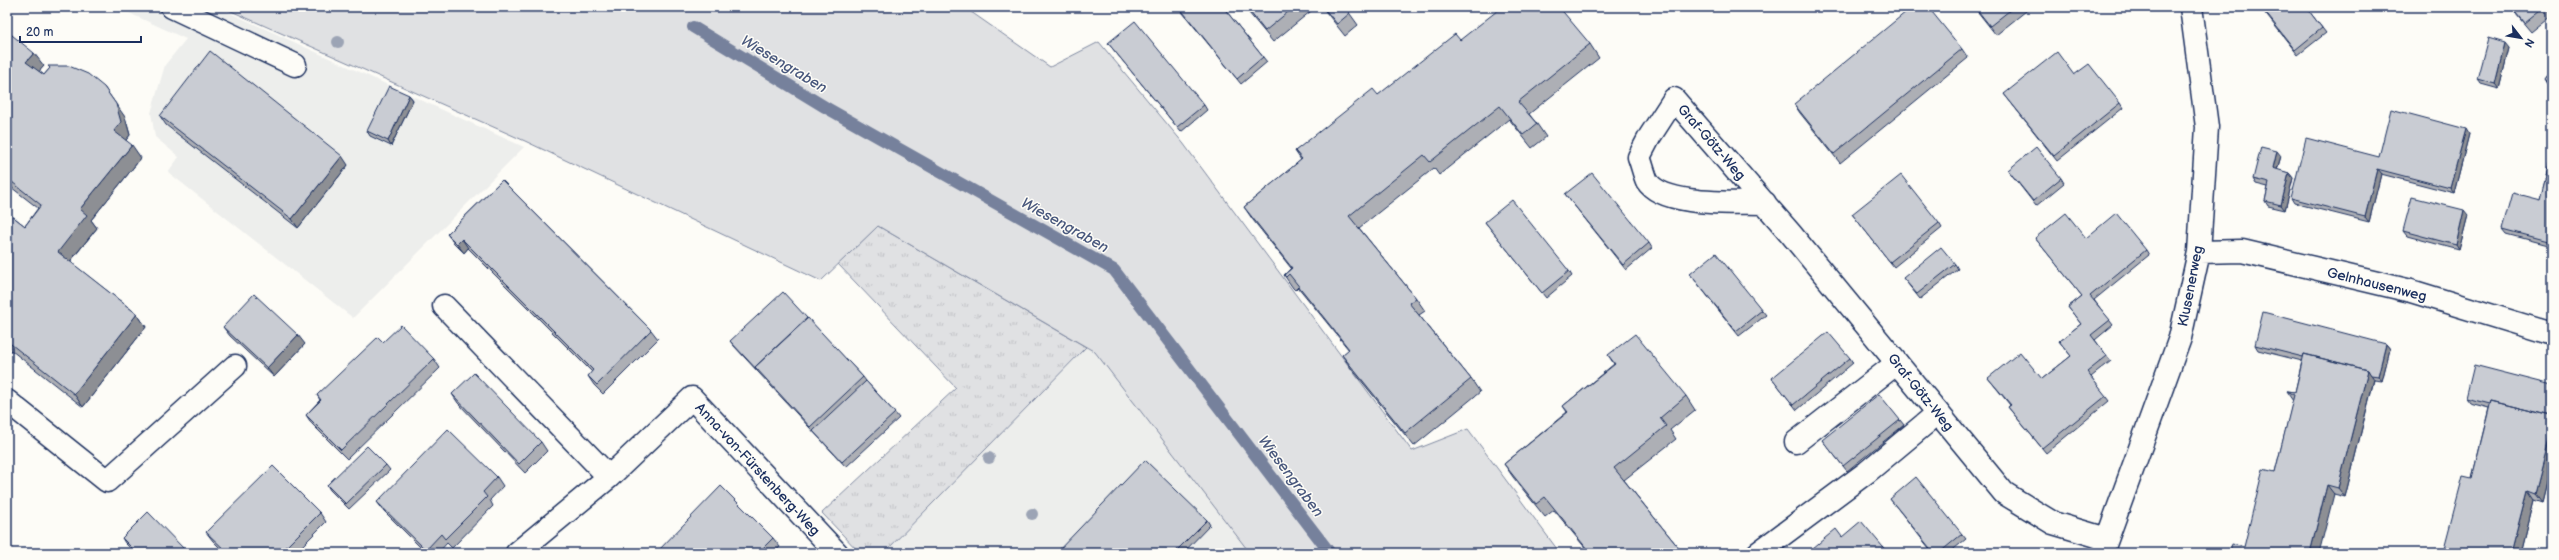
<svg xmlns="http://www.w3.org/2000/svg" width="2559" height="560" viewBox="0 0 2559 560" font-family="'Balsamiq Sans',sans-serif">
<style>
.built{fill:#edeeec}
.grass{fill:url(#grass-tufts);stroke:#7e88a0}
.park{fill:#e0e1e3;stroke:#7e88a0}
.lines{fill:none;stroke-linecap:round;stroke-linejoin:round}
.stream{stroke:#76819c;stroke-width:12}
.service-casing{stroke:#1b2f5e;stroke-width:25}
.minor-casing{stroke:#1b2f5e;stroke-width:25}
.service{stroke:#fdfcf7;stroke-width:22}
.minor{stroke:#fdfcf7;stroke-width:22}
.tree{fill:#9ca4b5}
.wall{fill:#adafb5;stroke:#1b2f5e}
.shaded-wall{fill:#8d8f94;stroke:#1b2f5e}
.building{fill:#c9ccd3;stroke:#1b2f5e}
.labels{text-anchor:middle;stroke-width:3;stroke-linejoin:round;paint-order:stroke}
.street-label{font-size:14px;fill:#1b2f5e;stroke:#fdfcf7}
.water-label{font-size:15px;font-style:italic;fill:#49587d;stroke:#fdfcf7}
</style>
<defs>
<pattern id="grass-tufts" width="24" height="20" patternUnits="userSpaceOnUse"><rect width="24" height="20" fill="#e0e1e3"/><path d="M3 7l-1-3M5 7V3M7 7l1-3M15 17l-1-3M17 17v-4M19 17l1-3" fill="none" stroke="#c0c1c5"/></pattern>
</defs>
<rect width="100%" height="100%" fill="#fdfcf7"/>
<filter id="ink" filterUnits="userSpaceOnUse"><feTurbulence type="fractalNoise" baseFrequency=".025" numOctaves="2"/><feDisplacementMap in="SourceGraphic" scale="8" xChannelSelector="R" yChannelSelector="G"/><feConvolveMatrix kernelMatrix="1 2 1 2 8 2 1 2 1" color-interpolation-filters="sRGB"/></filter>
<g filter="url(#ink)">
<path class="built" d="M116,7H217L524,147L353,318L168,172L179,157L155,137L151,113L165,65L186,39Z
M1086,347L1095,352L1250,553H884Z"/>
<path class="grass" d="M878,226L1086,347L884,553H860L822,513L956,388L838,264Z"/>
<path class="park" d="M222,7H964L1050,67L1099,42L1183,143L1412,451L1468,429L1560,553H1250L1095,352L878,226L821,281L525,141Z"/>
<g class="lines">
<path class="stream" d="M693,27L825,107L1114,270L1330,553"/>
<g class="service-casing">
<path id="service" d="M172,7L295,65
M7,401L107,481L235,366
M1796,442L1897,363
M1758,553L1867,472L1938,413"/>
</g>
<g class="minor-casing">
<path id="minor" d="M1765,203C1737,202 1663,207 1647,181C1644,174 1642,165 1639,157L1650,136L1674,99L1791,234L2004,493L2053,523L2107,539
M2199,252L2242,251L2411,291L2552,334
M444,306L609,477L692,398L837,553
M517,553L609,477
M2102,553L2180,338L2199,252L2207,127L2191,7"/>
</g>
<use href="#service" class="service"/>
<use href="#minor" class="minor"/>
</g>
<g class="tree">
<circle cx="338" cy="42" r="6"/>
<circle cx="989" cy="458" r="6"/>
<circle cx="1032" cy="514" r="6"/>
</g>
<path class="wall" d="M1178,7H1223L1267,62L1241,84Z
M1244,7H1316L1273,42Z
M1322,7H1345L1358,25L1345,36Z
M1974,7H2031L1996,35Z
M2260,7H2314L2309,11L2326,33L2298,55Z
M2510,7H2552V15L2531,32Z
M7,31L44,66L39,71L44,75L50,68L48,66L125,117L130,135L126,140L141,158L91,220L97,228L70,262L137,314L146,327L83,407L7,347V212L25,226L38,208L7,184Z
M1460,40L1590,44L1599,58L1529,114L1537,124L1546,137L1532,148L1509,119L1439,175L1434,168L1359,228L1416,298L1425,311L1419,315L1471,379L1480,392L1414,446L1351,368L1342,355L1349,350L1298,287L1295,290L1293,288L1284,275L1291,268L1253,220L1244,207L1301,160L1295,151Z
M1108,43L1204,105L1207,110L1181,132Z
M2509,48L2499,89L2481,84L2477,79Z
M1962,49L1968,58L1840,163L1800,113L1794,104Z
M2552,70V89L2547,85L2544,80Z
M2074,75L2120,103L2123,108L2057,161L2004,94Z
M409,95L413,100L391,146L370,136L367,131Z
M160,116L348,165L298,228L166,125Z
M2469,134L2454,193L2381,174L2369,222L2294,203L2291,198L2379,157Z
M2552,153V246L2507,234L2503,229L2540,200Z
M2281,156L2277,170L2289,173L2293,178L2285,210L2268,206L2265,201L2268,187L2256,184L2253,179Z
M2008,170L2061,178L2064,183L2036,206Z
M502,180L651,330L658,339L603,394L594,385L588,376L592,372L468,248L464,253L454,243L447,234Z
M1565,194L1649,243L1652,248L1626,270Z
M1852,214L1939,223L1942,228L1894,267Z
M2468,215L2459,250L2407,236L2403,231Z
M1485,222L1569,271L1572,276L1546,298Z
M2035,238H2086L2146,250L2149,255L2094,300L2113,325L2095,340L2111,361L2091,377L2109,401L2046,453L2012,412L2008,407L2010,405L1988,378L2042,379L2071,356L2059,341L2081,324L2068,307L2082,296Z
M1955,264L1958,269L1920,299L1903,278Z
M1690,274L1762,310L1766,315L1739,336Z
M807,318L863,377L866,381L895,413L899,418L846,467L734,346L730,341Z
M223,327L305,344L274,377L230,336Z
M383,342L434,359L440,368L347,459L312,424L306,415L320,400L317,395Z
M2386,344L2390,349L2382,381L2374,380L2345,497L2334,494L2244,547L2275,472L2293,401L2286,391L2295,392L2302,361L2258,350L2255,345Z
M1608,355L1686,396L1695,410L1670,430L1676,439L1624,480L1683,553L1587,550L1554,510L1545,517L1513,477L1504,464L1567,412L1563,406L1614,364Z
M1850,358L1853,363L1797,410L1772,378Z
M2552,385V462L2542,503L2533,500L2520,553H2434L2443,552L2472,478L2489,408L2470,403L2466,398Z
M452,394L541,442L547,451L525,473L458,403Z
M1900,420L1904,425L1847,471L1822,440Z
M386,465L390,470L349,509L330,490L327,485Z
M497,477L503,486L490,500L493,506L452,548L447,543L438,553H426L384,511L377,502Z
M1890,499L1962,534L1966,539L1949,553H1933Z
M320,513L326,522L295,553H220L223,551L213,541L206,532Z
M1207,520L1210,525L1183,553H1056Z
M122,538L186,551L187,553H135L125,543Z
M773,538L780,547L773,553H656Z"/>
<path class="shaded-wall" d="M2505,43L2509,48L2499,89L2495,84Z
M34,53L44,66L36,75L26,62Z
M104,87L125,117L130,135L123,144L114,131Z
M409,95L413,100L391,146L388,141Z
M2466,129L2469,134L2454,193L2450,188Z
M132,145L141,158L91,220L97,228L67,265L58,252L80,209Z
M2277,151L2281,156L2276,173L2273,168Z
M342,156L348,165L298,228L292,219Z
M2377,169L2381,174L2369,222L2365,217Z
M2289,173L2293,178L2285,210L2281,205Z
M2464,210L2468,215L2459,250L2456,245Z
M462,239L468,248L464,253L457,244Z
M137,314L146,327L83,407L74,394Z
M298,335L305,344L274,377L267,368Z
M2386,344L2390,349L2382,381L2378,376Z
M2368,370L2374,379L2345,497L2338,488Z
M2552,428V462L2542,503L2535,494Z
M2327,485L2334,494L2319,553H2310Z
M2527,491L2533,500L2520,553H2511Z"/>
<path class="building" d="M1179,7H1223L1263,57L1237,79Z
M1246,7H1294L1265,31Z
M1323,7H1345L1350,13L1337,24Z
M1502,7H1559L1590,44L1518,102L1537,124L1523,135L1500,106L1430,162L1424,155L1349,216L1416,298L1409,303L1471,379L1405,433L1342,355L1349,349L1289,274L1286,277L1284,275L1292,268L1244,207L1302,159L1295,151L1373,89L1378,95L1455,34L1460,40Z
M1912,7H1928L1962,49L1834,154L1794,104Z
M1975,7H2014L1990,26Z
M2261,7H2306L2322,28L2295,50Z
M2511,7H2544L2524,23Z
M1135,21L1204,105L1177,127L1108,43Z
M7,31L34,53L26,62L44,75L50,68L48,66H69L88,74L104,87L116,104L121,122L114,131L132,145L80,209L87,215L58,252L137,314L74,394L7,341V212L25,226L41,205L7,178Z
M2488,38L2505,43L2495,84L2477,79Z
M210,51L342,156L292,219L160,116Z
M2057,52L2074,75L2089,64L2120,103L2054,156L2004,94Z
M2552,70V87L2544,80Z
M389,86L409,95L388,141L367,131Z
M2391,109L2466,129L2450,188L2377,169L2365,217L2291,198L2306,138L2379,157Z
M2036,147L2061,178L2033,201L2008,170Z
M2261,147L2277,151L2273,168L2289,173L2281,205L2265,201L2269,183L2253,179Z
M2552,153V242L2503,229L2513,193L2540,200Z
M1592,173L1649,243L1623,265L1565,194Z
M1901,175L1939,223L1890,262L1852,214Z
M502,180L651,330L597,385L588,376L593,370L462,239L457,244L447,234Z
M2412,197L2464,210L2456,245L2403,231Z
M1512,200L1569,271L1542,293L1485,222Z
M2066,213L2086,238L2116,213L2146,250L2090,296L2110,320L2091,335L2107,356L2087,372L2106,396L2042,448L2008,407L2011,405L1988,378L2020,352L2042,379L2071,356L2059,341L2081,324L2068,307L2082,296L2035,238Z
M1941,247L1955,264L1917,294L1903,278Z
M1716,253L1762,310L1736,331L1690,274Z
M783,292L807,318L755,367L758,371L730,341Z
M254,294L298,335L267,368L223,327Z
M2263,312L2386,344L2378,376L2371,375L2368,370L2304,354L2303,357L2255,345Z
M808,318L863,377L810,427L755,367Z
M401,325L434,359L341,450L306,415L321,400L317,395L378,337L383,342Z
M1828,332L1850,358L1793,405L1772,378Z
M1635,334L1686,396L1660,418L1666,426L1614,468L1683,553H1582L1587,549L1545,497L1536,504L1504,464L1568,412L1563,406L1615,364L1608,355Z
M2304,354L2368,370L2338,488L2327,485L2310,553H2230L2232,544L2244,547L2263,469L2275,472L2294,395L2286,391L2295,392Z
M2474,365L2552,385V416L2491,401L2490,404L2466,398Z
M474,373L541,442L519,464L452,394Z
M866,381L895,413L842,462L813,431Z
M1879,394L1900,420L1843,466L1822,440Z
M2491,401L2552,416V428L2535,494L2527,491L2511,553H2434L2435,550L2443,552L2463,476L2472,478Z
M448,429L497,477L483,492L487,497L445,539L441,534L426,550L377,502Z
M367,446L386,465L346,504L327,485Z
M1145,460L1207,520L1174,553H1056Z
M273,466L320,513L280,553H228L206,532Z
M1916,477L1962,534L1939,553H1934L1890,499Z
M721,486L773,538L758,553H656Z
M148,512L186,551L184,553H137L122,538Z
M1861,521L1888,553H1807L1836,529L1842,537Z
M1777,549L1780,553H1772Z
M223,550L226,553H220Z"/>
</g>
<g class="labels">
<g class="street-label">
<text transform="translate(1712 142) rotate(49)" y="5">Graf-Götz-Weg</text>
<text transform="translate(2377 284) rotate(14)" y="5">Gelnhausenweg</text>
<text transform="translate(2190 286) rotate(-79)" y="5">Klusenerweg</text>
<text transform="translate(1921 392) rotate(51)" y="5">Graf-Götz-Weg</text>
<text transform="translate(758 469) rotate(47)" y="5">Anna-von-Fürstenberg-Weg</text>
</g>
<g class="water-label">
<text transform="translate(784 64) rotate(31)" y="5">Wiesengraben</text>
<text transform="translate(1065 225) rotate(29)" y="5">Wiesengraben</text>
<text transform="translate(1291 476) rotate(53)" y="5">Wiesengraben</text>
</g>
</g>
<rect width="2559" height="560" fill="none" stroke="#fdfcf7" stroke-width="24"/>
<rect x="12" y="12" width="2535" height="536" fill="none" stroke="#1b2f5e" stroke-width="1.5" filter="url(#ink)"/>
<g transform="translate(2521 38) rotate(121)" stroke="#fdfcf7" stroke-width="3" paint-order="stroke">
<path d="M0-3L7 15L0 10L-7 15Z" fill="#1b2f5e"/>
<text y="-6" font-size="11" font-weight="bold" text-anchor="middle" fill="#1b2f5e">N</text>
</g>
<path d="M20 36v6h121v-6" fill="none" stroke="#1b2f5e" stroke-width="2"/>
<text x="26" y="36" font-size="12" fill="#1b2f5e" stroke="#fdfcf7" stroke-width="3" paint-order="stroke">20 m</text>
</svg>
